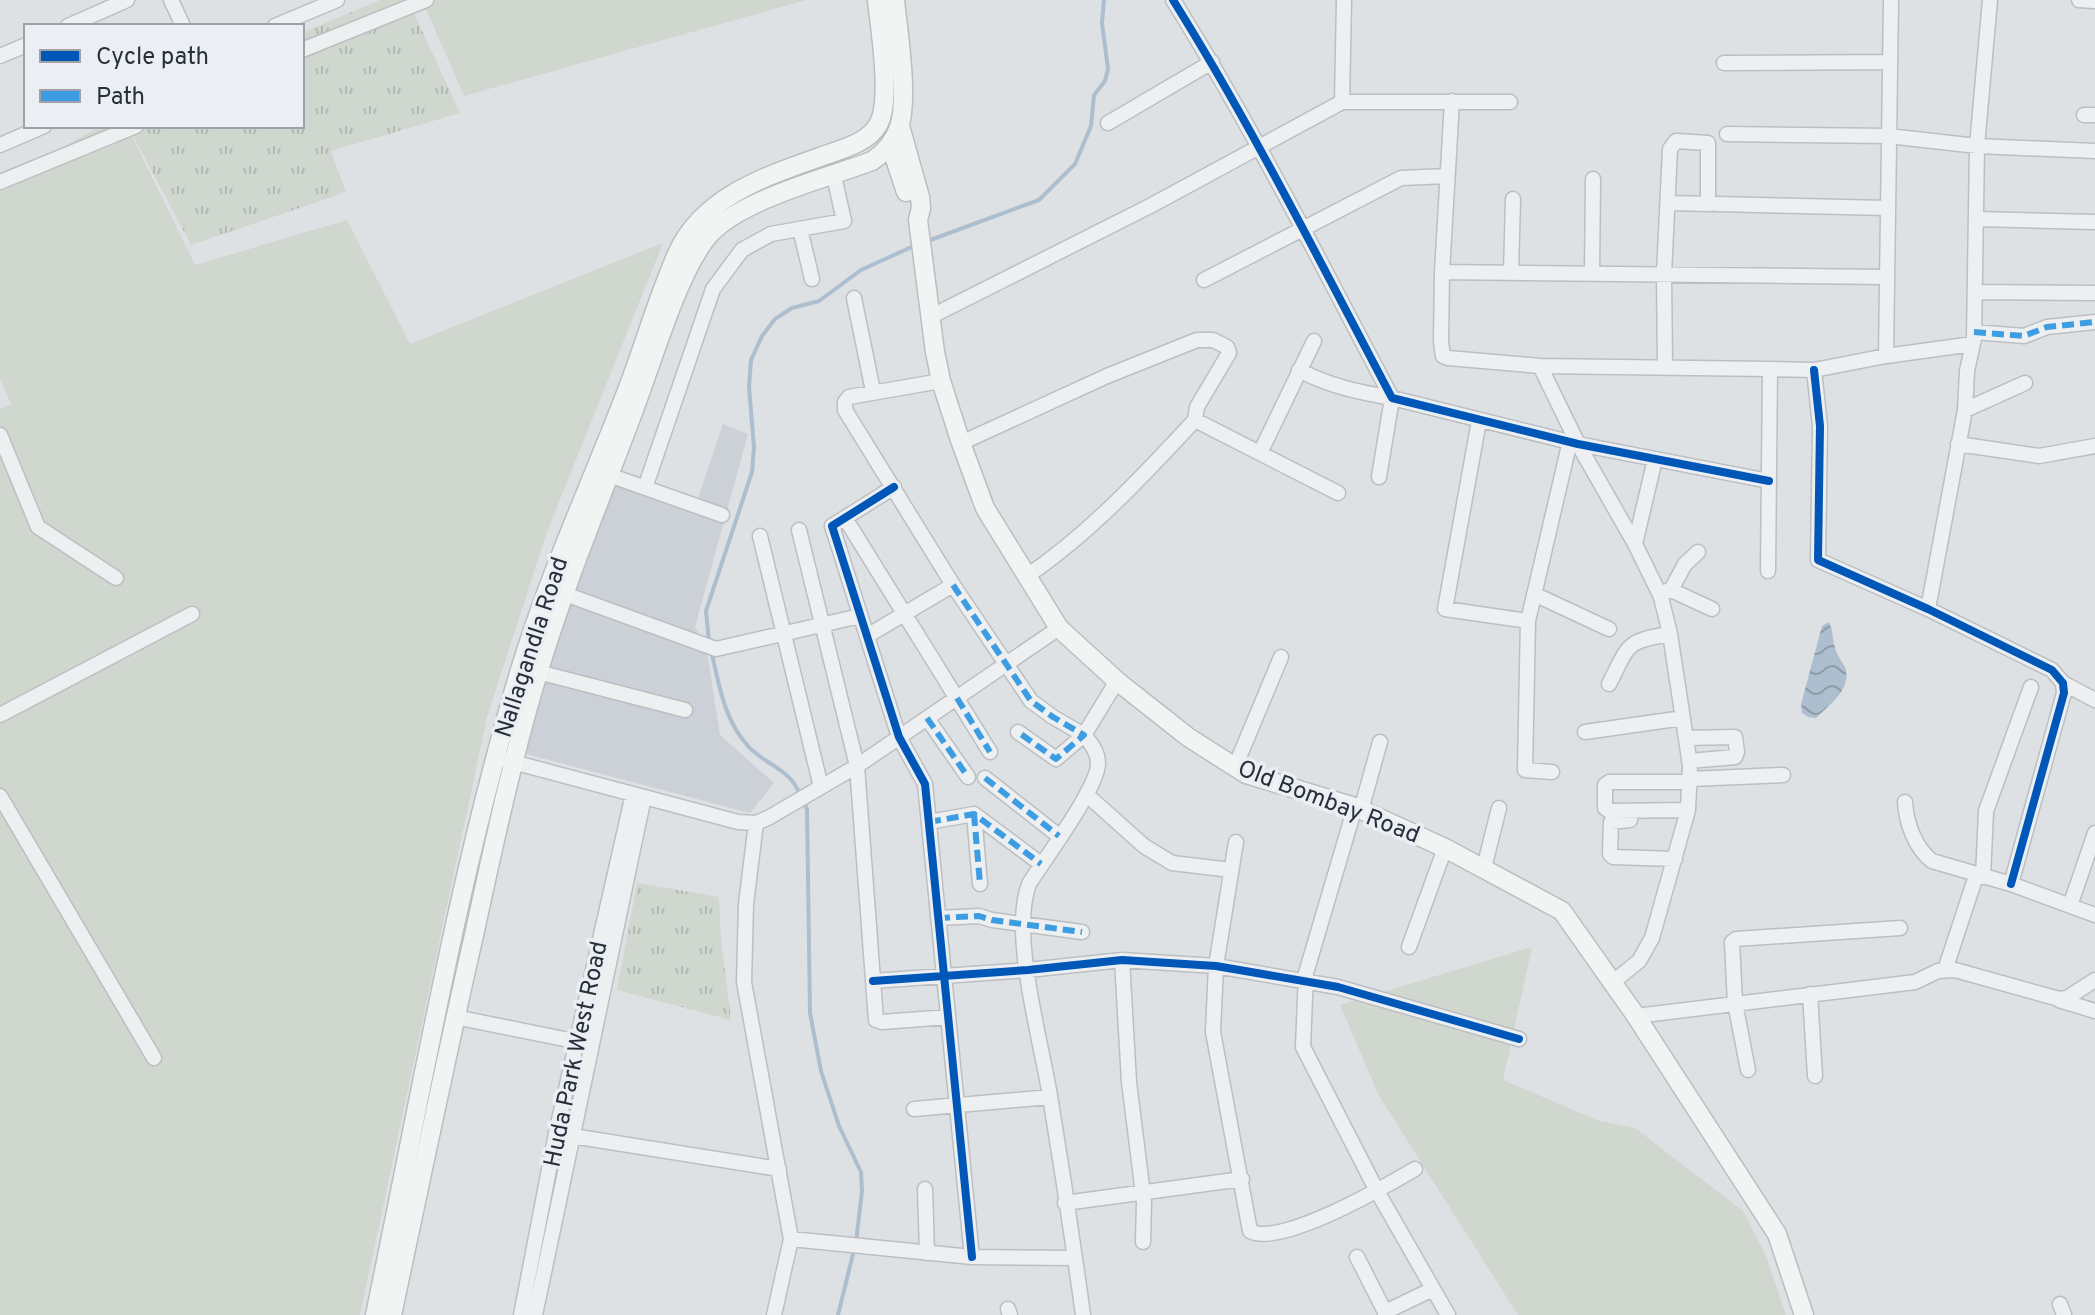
<svg xmlns="http://www.w3.org/2000/svg" width="2095" height="1315" viewBox="0 0 2095 1315" font-family="Overpass,sans-serif">
<style>
.built{fill:#ccd0d7}
.grass{fill:#cfd7cf}
.park{fill:url(#park-tufts)}
.water{fill:url(#water-waves)}
.lines{fill:none;stroke-linecap:round;stroke-linejoin:round}
.stream{stroke:#adbece;stroke-width:4}
.minor-casing{stroke:#bcbfc2;stroke-width:17}
.major-casing{stroke:#bbbec1;stroke-width:21}
.minor{stroke:#edeff0;stroke-width:14}
.major{stroke:#f2f4f4;stroke-width:18}
.quiet{stroke:#3d9de2;stroke-width:6;stroke-dasharray:12 6;stroke-linecap:butt}
.cycleway-casing{stroke:#ebeff3;stroke-width:13}
.cycleway{stroke:#0057b8;stroke-width:8}
.labels{text-anchor:middle;stroke-width:7;stroke-linejoin:round;paint-order:stroke}
.street-label{font-size:24px;fill:#272f3b;stroke:#ebeff3}
</style>
<defs>
<pattern id="park-tufts" width="24" height="20" patternUnits="userSpaceOnUse" patternTransform="scale(2)"><rect width="24" height="20" fill="#cfd7cf"/><path d="M3 7l-1-3M5 7V3M7 7l1-3M15 17l-1-3M17 17v-4M19 17l1-3" fill="none" stroke="#b2b9b3"/></pattern>
<pattern id="water-waves" width="16" height="10" patternUnits="userSpaceOnUse" patternTransform="scale(2)"><rect width="16" height="10" fill="#adbece"/><path d="M0 5q4-4 8 0t8 0" fill="none" stroke="#8d9ba8"/></pattern>
</defs>
<rect width="100%" height="100%" fill="#dee1e4"/>
<path class="built" d="M723,424L748,434L695,627L706,646L720,735L774,783L750,813L526,754L564,608L615,482L694,510Z"/>
<path class="grass" d="M422,0H806L464,96Z
M101,126H127L195,265L347,220L410,344L663,243L547,532L487,717L360,1315H0V409L11,404L0,378V182Z
M1532,947L1503,1080L1599,1121L1635,1128L1743,1211L1766,1256L1786,1315H1518L1379,1096L1340,1005Z"/>
<path class="park" d="M380,0H408L460,113L331,151L346,192L191,245L128,126H302V33Z
M637,883L719,897L721,940L731,1020L617,990Z"/>
<path class="water" d="M1829,622C1834,632 1832,643 1837,653C1839,659 1844,663 1846,670C1850,691 1829,705 1816,718L1808,717L1802,713L1801,704L1822,626Z"/>
<g class="lines">
<path class="stream" d="M925,242L1039,200L1075,164L1091,126L1094,95L1105,81L1108,69L1102,23L1104,0
M709,642L706,611L752,472L754,448L749,387L751,360L762,336L775,319L792,308L819,301L861,270L916,245
M711,650C719,684 724,721 749,747C759,758 773,764 784,773C796,782 801,796 807,809L810,1013L821,1071L839,1126L861,1172L862,1191L856,1242
M838,1315L854,1250"/>
<g class="minor-casing">
<path id="minor" d="M171,0L183,26
M1173,0C1253,128 1321,264 1392,398L1578,444L1769,481
M1344,0L1342,102H1510
M2079,0L2095,1
M68,26L127,0
M275,26L337,0
M302,50L426,0
M0,56L26,45
M1724,63L1890,62
M1452,101L1442,272L1441,342L1443,356L1448,358L1540,366L1770,369L1768,571
M2084,115H2095
M1108,123L1212,62
M1727,134L1888,136L1977,146L2095,151
M0,145L44,126
M0,182L136,126
M1668,203L1712,204
M1717,204L1887,208
M1977,219L2095,222
M800,229L812,279
M1442,272L1886,277
M1511,273L1513,199
M1592,274L1593,179
M1204,280L1401,178L1447,176
M1976,292L2095,293
M854,298L873,391
M930,317L1152,205L1342,102
M1974,332L2024,336L2047,327L2095,322
M1886,356L1891,0
M1540,366L1578,444L1635,544L1661,597L1670,634L1690,765L1688,810L1652,938L1639,961L1613,982
M1665,368L1664,274L1670,149L1676,141L1708,143V204
M1770,369L1814,370L1886,356L1973,344
M1299,370C1329,386 1358,392 1392,398L1379,477
M1814,370L1820,426L1818,560L1928,609L2052,670L2063,683L2064,693L2011,884
M941,381L849,397L845,402V410L953,585L1031,701L1053,717L1084,735L1056,759L1018,732
M1965,410L2025,383
M1479,421L1445,609L1528,621L1570,441
M0,435L38,527L116,578
M961,443L1107,376L1197,340H1213L1227,347L1229,353L1197,407L1195,420L1338,493
M1958,444L2039,456L2095,446
M1260,453L1314,341
M609,475L722,515
M894,487L832,526L899,737L925,784L972,1257
M645,488L713,289L742,250L771,234L844,221L834,176
M845,518L990,752
M799,530L857,766L876,1020L882,1022L948,1017
M760,536L821,787
M1635,544L1655,459
M1027,576C1089,534 1144,475 1195,420
M1671,590L1685,564L1698,552
M1659,593L1671,590L1712,609
M565,594L716,649L860,616
M1534,594L1609,629
M1928,609L1965,410L1967,371L1974,339L1977,146L1990,0
M1528,621L1525,770L1552,772
M867,636L953,585
M538,672L685,710
M2063,683L2095,700
M1609,684C1629,645 1625,641 1670,634
M0,715L192,614
M927,718L968,777
M1585,732L1683,718
M1686,738L1735,737L1737,752L1735,757L1689,761
M505,760L738,822L756,823L768,818L857,766L1059,628
M1235,767L1281,657
M985,778L1059,836
M1690,779L1783,775
M1087,795L1144,846L1172,863L1231,870
M0,796L154,1058
M1905,802C1906,822 1915,848 1932,861L2011,884L2095,915
M1355,807L1306,973L1303,1047L1377,1191L1448,1315
M1361,810L1380,742
M1688,810L1609,811L1605,808V785L1609,782H1691
M974,814L980,884
M1630,820L1611,822L1610,854L1613,857L1675,859
M929,822L974,814L1041,864
M756,823L746,904L744,982L791,1239L774,1315
M1236,842L1216,966L1213,1032L1250,1231C1279,1248 1386,1186 1415,1169
M1484,868L1499,808
M1983,877L1986,811L2031,687
M2070,906L2095,833
M938,918L979,916L992,920L1082,932
M1409,947L1445,848
M1122,960L1129,1082L1144,1202L1143,1242
M1945,970L1976,876
M873,981L1028,970L1122,960L1216,966L1338,987L1519,1039
M1810,994L1815,1076
M2059,1000L2095,1011
M1636,1016L1915,982L1938,971L1955,970L2059,999L2067,998L2095,980
M455,1017L584,1043
M1748,1070L1735,1003L1732,942L1736,939L1900,928
M914,1109L1050,1097
M566,1135L779,1169
M925,1189L927,1253
M1065,1203L1242,1179
M791,1239L972,1257L1075,1258
M1357,1257L1385,1312
M2060,1304L2064,1315
M1008,1309L1010,1315
M521,1315L556,1133L633,794
M535,1315L644,797
M1083,1315C1073,1242 1062,1169 1050,1096C1041,1040 1010,934 1029,884C1044,860 1099,786 1098,763C1098,752 1091,743 1084,735L1117,681
M1385,1315V1312L1433,1289"/>
</g>
<g class="major-casing">
<path id="major" d="M900,126L920,197L921,208L918,220L935,352L941,381L961,443L985,508L1059,628L1117,681L1188,737L1246,774L1355,807L1445,848L1562,911L1636,1016L1777,1234L1804,1315
M890,144L906,192
M375,1315C420,1100 457,881 520,670C549,575 590,486 626,393C644,347 657,299 677,254C702,197 766,176 820,157C838,150 867,144 878,125C892,101 880,29 877,0
M392,1315C419,1188 445,1062 474,935C493,848 512,759 538,673C565,583 602,496 635,407C652,363 680,265 711,233C743,199 827,178 872,161C884,153 894,142 899,127C909,100 898,31 895,0"/>
</g>
<use href="#minor" class="minor"/>
<use href="#major" class="major"/>
<path class="quiet" d="M1974,332L2024,336L2047,327L2095,322
M953,585L1031,701L1053,717L1084,735L1056,759L1018,732
M957,698L990,752
M927,718L968,777
M985,778L1059,836
M974,814L980,884
M929,822L974,814L1041,864
M938,918L979,916L992,920L1082,932"/>
<g class="cycleway-casing">
<path id="cycleway" d="M1173,0C1253,128 1321,264 1392,398L1578,444L1769,481
M1814,370L1820,426L1818,560L1928,609L2052,670L2063,683L2064,693L2011,884
M894,487L832,526L899,737L925,784L972,1257
M873,981L1028,970L1122,960L1216,966L1338,987L1519,1039"/>
</g>
<use href="#cycleway" class="cycleway"/>
</g>
<g class="labels">
<g class="street-label">
<text transform="translate(531 647) rotate(-72)" y="8">Nallagandla Road</text>
<text transform="translate(1329 801) rotate(21)" y="8">Old Bombay Road</text>
<text transform="translate(575 1054) rotate(-78)" y="8">Huda Park West Road</text>
</g>
</g>
<rect x="24" y="24" width="280" height="104" fill="#ebeff3" stroke="#9da2a9" stroke-width="2"/>
<rect x="40" y="50" width="40" height="12" fill="#0057b8" stroke="#9da2a9" stroke-width="2"/>
<text x="96" y="64" font-size="24" fill="#272f3b">Cycle path</text>
<rect x="40" y="90" width="40" height="12" fill="#3d9de2" stroke="#9da2a9" stroke-width="2"/>
<text x="96" y="104" font-size="24" fill="#272f3b">Path</text>
</svg>
